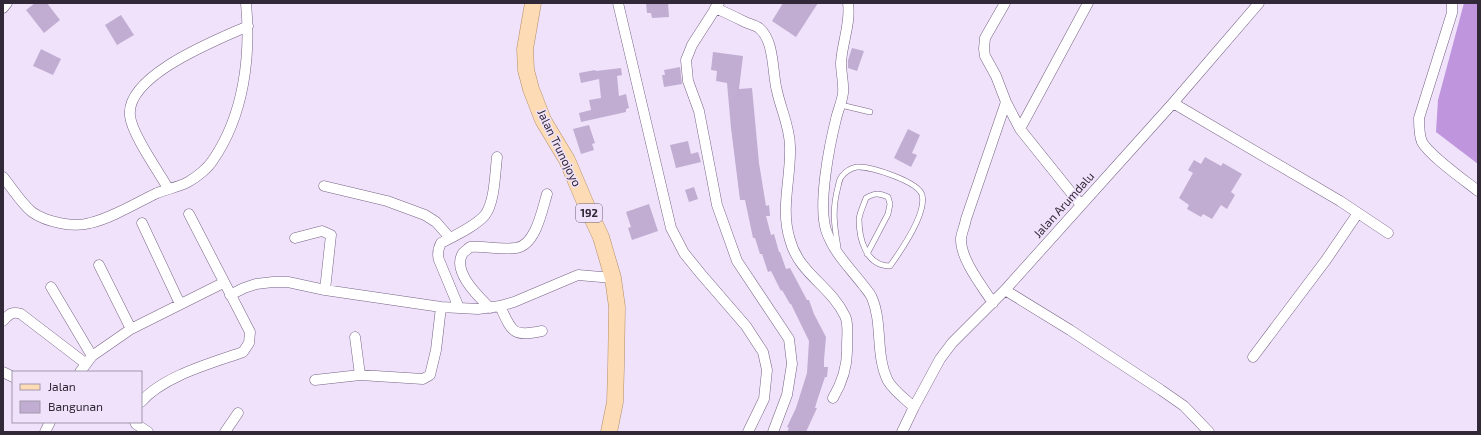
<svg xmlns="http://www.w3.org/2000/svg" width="1481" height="435" viewBox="0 0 1481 435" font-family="'Exo 2',sans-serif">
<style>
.forest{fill:#bf95dd}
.building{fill:#c2add2}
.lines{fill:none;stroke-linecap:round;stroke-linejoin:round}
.service-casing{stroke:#776385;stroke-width:6}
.minor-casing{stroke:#776385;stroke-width:11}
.primary-casing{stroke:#b48e68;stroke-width:17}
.service{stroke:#fff;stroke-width:5}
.minor{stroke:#fff;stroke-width:10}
.primary{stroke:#fddcb5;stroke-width:16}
.labels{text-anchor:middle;stroke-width:3;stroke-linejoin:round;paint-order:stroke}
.shield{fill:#efe2fa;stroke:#6a6072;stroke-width:1}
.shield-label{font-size:11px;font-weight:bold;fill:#312937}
.street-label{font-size:12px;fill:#312937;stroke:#efe2fa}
</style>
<rect width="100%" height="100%" fill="#efe2fa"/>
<path class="forest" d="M1464,3H1478V164L1436,132L1438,100Z"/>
<path class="building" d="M35,3H47L60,20L44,33L26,10Z
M646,3H668L669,17L652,18L651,13H647Z
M783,3H818L796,37L772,21Z
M121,15L134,35L117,45L105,25Z
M852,48L864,51L857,71L848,68V60Z
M41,49L61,59L53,75L33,66Z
M713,52L743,56L739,89L752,88L759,163L766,206L769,205L770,216H766L771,235L774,234L779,252H780L786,269L790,268L807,300H809L814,314L826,337L824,360V367H828L827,377H825L817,401L815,408H817L806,432H787L789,428L787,427L796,408L807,373L809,341L791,304H790L782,290L781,291L771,271L768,272L762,254H760L755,238H753L745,200H740L731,128L727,83L716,81L717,71L711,70Z
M680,67L682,84L664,87L662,75H665L664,70Z
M621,68L622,75L617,76L619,96L626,94L629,108L626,109V112L581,122L579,113L591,110L589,100L601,98L599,79L581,83L579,73L595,70L596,71Z
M589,125L595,143L592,144L594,150L581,154L573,129Z
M908,129L920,135L912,153L917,155L911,167L894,158Z
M688,141L691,154L698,152L701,162L676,168L670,145Z
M1205,157L1221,166L1223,163L1242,174L1231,192L1235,195L1227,209L1221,205L1212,219L1203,214L1201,217L1187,209L1189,205L1179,198L1193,173L1188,170L1194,160L1201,164Z
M694,187L698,199L689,202L685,190Z
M649,204L658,231L632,240L628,228L631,227L626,212Z"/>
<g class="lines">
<g class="service-casing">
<path id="service" d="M841,105L870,112
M838,247C834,225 832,209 838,187C839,183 839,179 842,176C846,171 851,168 857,167C871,166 919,182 922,195C927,213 900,252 890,266C866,266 859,239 859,219C860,212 864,204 866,198C874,193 879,193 888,197L890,204L888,214L867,254"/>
</g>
<g class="minor-casing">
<path id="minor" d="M618,3L671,228L684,253L701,274L746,326L763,352L767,370L764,399L748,432
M719,3L692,45L686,60L688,81L699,111L717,205L737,261L789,339L792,364L787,395L773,432
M848,3C851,23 842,43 841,63C841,73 844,83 843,93C842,102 838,110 836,119C829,147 818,204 826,230C833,252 850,268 863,285C866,289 870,293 872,298C883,324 875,355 888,381C894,391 905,399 914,407
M1005,3L985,38L984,49L985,56L996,76L1006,102L1020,129
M1452,3V13L1419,118C1419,126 1419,135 1422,142C1430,156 1464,180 1478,191
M3,8L7,3
M715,8C725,12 735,17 745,22C749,24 755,25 759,28C775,41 772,73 777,91C781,110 790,127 790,147C791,180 780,208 790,240C799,274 831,286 845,316C849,324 847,336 847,346C848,365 843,381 833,398
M1173,103L1340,201L1358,213L1326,260L1253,357
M3,177C12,188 21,203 32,212C46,222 74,228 90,223C112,218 136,203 157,193C167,189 179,187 188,182C197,177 208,168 213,160C244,115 251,56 246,3
M324,186L387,201L425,215L436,222L450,238
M168,188C158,171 132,134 130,116C125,75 219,39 248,26
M1081,205L1020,129L1088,3
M1358,213L1388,233
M142,223L180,304
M295,238L322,231L331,235L325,290
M99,265L131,329
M51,287L92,356
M1005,290L1070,330L1161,390L1184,406L1209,432
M230,295L244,288L256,284L273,282H288L325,290L441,307L478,309L500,306L514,302L578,275L613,278
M993,303C982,286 960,259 961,238C962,232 965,225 966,219L1006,102
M500,306C512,332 512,337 542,331
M459,308L439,260C437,254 438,249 441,243C454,236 476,226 485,215C495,202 495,172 497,157
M490,308C479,297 451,271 463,253C465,251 468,249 470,247C485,246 501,250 516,248C536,245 542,210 547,194
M3,321C9,314 12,311 21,314L85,363
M355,337L360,375
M3,372L13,377
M80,372L92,356L131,329L223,283
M315,380L360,375L423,379L430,375L436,350L441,307
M141,402C163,376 212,363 243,352L249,343L250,332L189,214
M135,422L136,424L148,432
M45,432L50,422
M225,432L238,413
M902,432L914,407L940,359L952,343L1005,290L1173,103L1259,3"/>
</g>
<g class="primary-casing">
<path id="primary" d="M533,3L525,49L526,70L531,89L543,120L567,160L587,207L601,237L613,278L617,307L616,368L615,402L609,432"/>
</g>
<use href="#service" class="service"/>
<use href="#minor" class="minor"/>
<use href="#primary" class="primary"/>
</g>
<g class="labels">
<rect class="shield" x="576" y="204" width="26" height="18" rx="3"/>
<g class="shield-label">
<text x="589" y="217">192</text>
</g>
<g class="street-label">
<text transform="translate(559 148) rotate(64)" y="4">Jalan Trunojoyo</text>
<text transform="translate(1064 205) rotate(-48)" y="4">Jalan Arumdalu</text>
</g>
</g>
<rect width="1481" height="435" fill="none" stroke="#312937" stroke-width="8"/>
<rect x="12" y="371" width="130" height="52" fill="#efe2fa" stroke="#a398ac"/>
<rect x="20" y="384" width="20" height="6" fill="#fddcb5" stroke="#a398ac"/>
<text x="48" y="391" font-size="12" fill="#312937">Jalan</text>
<rect x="20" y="401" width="20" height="12" fill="#c2add2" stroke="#a398ac"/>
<text x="48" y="411" font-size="12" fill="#312937">Bangunan</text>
</svg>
